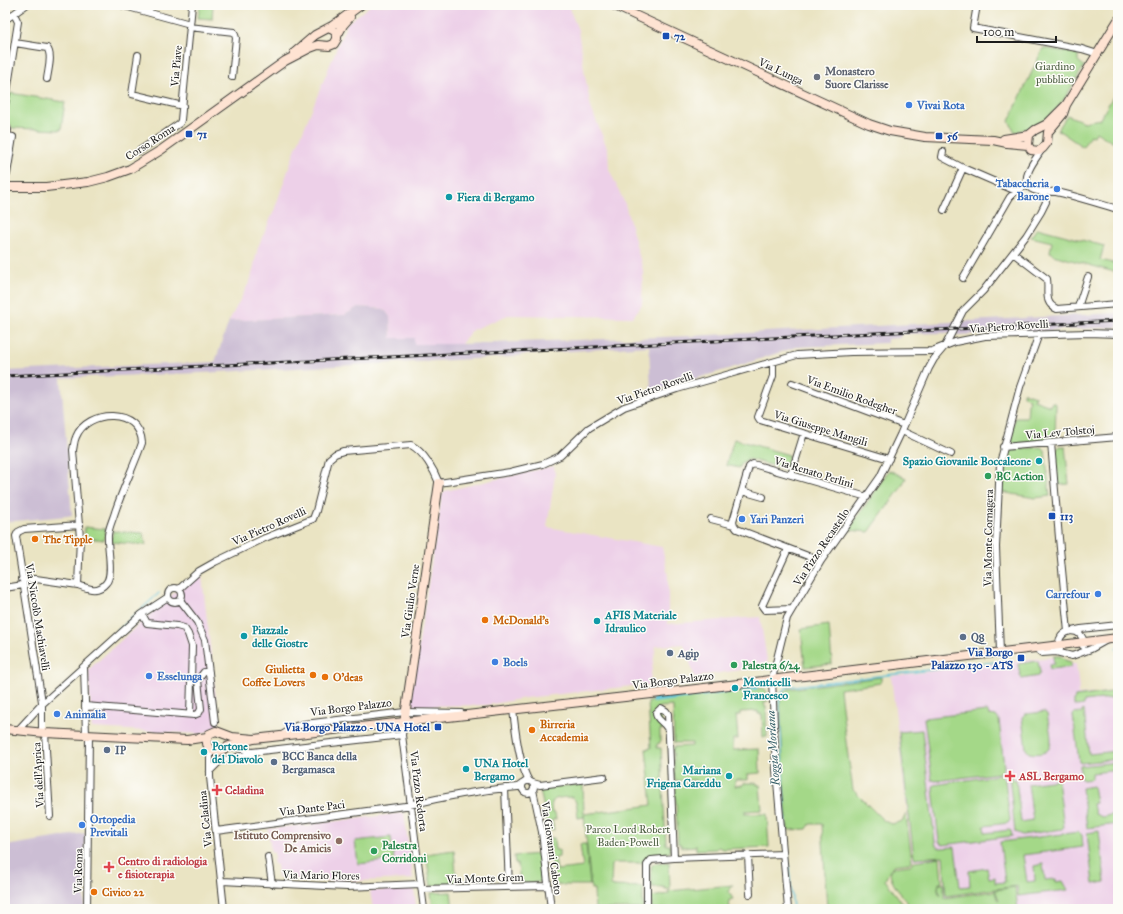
<svg xmlns="http://www.w3.org/2000/svg" width="1123" height="914" viewBox="0 0 1123 914" font-family="'IM FELL Great Primer',serif">
<style>
.built{fill:#edd0e8}
.industrial{fill:#ccbed4}
.green{fill:#a4d888;stroke:#607a52}
.lines{fill:none;stroke-linecap:round;stroke-linejoin:round}
.stream{stroke:#59bfd7;stroke-width:1.5}
.canal{stroke:#59bfd7;stroke-width:5.5}
.street-casing{stroke:#3b3a35;stroke-width:8}
.secondary-casing{stroke:#3b3a35;stroke-width:10}
.street{stroke:#fff;stroke-width:6}
.secondary{stroke:#fee3d2;stroke-width:8}
.rail-casing{stroke:#1c1c1c;stroke-width:3}
.rail{stroke:#fdfcf7;stroke-width:1.5;stroke-dasharray:4.5;stroke-linecap:butt}
.transit-dot{fill:#1a4fb4;stroke:#fdfcf7;stroke-width:1.5}
.worship-dot{fill:#6b7280;stroke:#fdfcf7;stroke-width:1.5}
.shop-dot{fill:#3f7fe0;stroke:#fdfcf7;stroke-width:1.5}
.culture-dot{fill:#0f9aa8;stroke:#fdfcf7;stroke-width:1.5}
.leisure-dot{fill:#2e9e5b;stroke:#fdfcf7;stroke-width:1.5}
.food-dot{fill:#e8710a;stroke:#fdfcf7;stroke-width:1.5}
.service-dot{fill:#5c6f8a;stroke:#fdfcf7;stroke-width:1.5}
.health-dot{fill:#e0444e;stroke:#fdfcf7;stroke-width:1.5}
.education-dot{fill:#8d6e63;stroke:#fdfcf7;stroke-width:1.5}
.labels{text-anchor:middle;stroke-width:3;stroke-linejoin:round;paint-order:stroke}
.transit-label{font-size:11px;font-weight:bold;fill:#164399;stroke:#fdfcf7;text-anchor:start}
.street-label{font-size:11px;fill:#1c1c1c;stroke:#fdfcf7}
.park-label{font-size:11px;fill:#4c5e42;stroke:#fdfcf7}
.worship-label{font-size:11px;font-weight:bold;fill:#5b616d;stroke:#fdfcf7;text-anchor:start}
.shop-label{font-size:11px;font-weight:bold;fill:#366cbe;stroke:#fdfcf7;text-anchor:start}
.culture-label{font-size:11px;font-weight:bold;fill:#0d838f;stroke:#fdfcf7;text-anchor:start}
.leisure-label{font-size:11px;font-weight:bold;fill:#27864d;stroke:#fdfcf7;text-anchor:start}
.food-label{font-size:11px;font-weight:bold;fill:#c56008;stroke:#fdfcf7;text-anchor:start}
.service-label{font-size:11px;font-weight:bold;fill:#4e5e75;stroke:#fdfcf7;text-anchor:start}
.health-label{font-size:11px;font-weight:bold;fill:#be3a42;stroke:#fdfcf7;text-anchor:start}
.education-label{font-size:11px;font-weight:bold;fill:#785e54;stroke:#fdfcf7;text-anchor:end}
.water-label{font-size:12px;font-style:italic;fill:#345d67;stroke:#fdfcf7}
</style>
<rect width="100%" height="100%" fill="#fdfcf7"/>
<filter id="ink" filterUnits="userSpaceOnUse"><feTurbulence type="fractalNoise" baseFrequency=".025" numOctaves="2"/><feDisplacementMap in="SourceGraphic" scale="8" xChannelSelector="R" yChannelSelector="G"/><feConvolveMatrix kernelMatrix="1 2 1 2 8 2 1 2 1" color-interpolation-filters="sRGB"/></filter>
<filter id="wash" filterUnits="userSpaceOnUse"><feTurbulence type="fractalNoise" baseFrequency=".012" numOctaves="4" result="noise"/><feDisplacementMap in="SourceGraphic" scale="16" xChannelSelector="R" yChannelSelector="G"/><feGaussianBlur stdDeviation="0.9" result="paint"/><feColorMatrix in="noise" values="0 0 0 0 0 0 0 0 0 0 0 0 0 0 0 0 0 1.4 0 .05"/><feComposite in="paint" operator="in"/></filter>
<g filter="url(#wash)">
<rect width="100%" height="100%" fill="#eae4c3"/>
<path class="built" d="M371,5H534L537,7H549L557,5H569V8L578,30L585,76L591,108L608,150L609,169L625,204L643,270L642,304L633,317L508,315L472,330L461,344H414V338H391L390,317L384,309L358,307L345,315L229,321L251,279L258,247L274,211L294,153L347,23Z
M554,466L555,475L547,527L662,547L668,576V624L760,617L768,666L705,675L695,678L684,644L656,646L649,685H641L525,698L487,705L415,706L412,704L410,701L442,495L445,491Z
M202,576L219,726L202,734L92,728L88,670L174,593Z
M1061,656L1064,659L1069,661L1071,664L1076,663L1079,688L1078,691V695L1118,691V909H1018L1016,886L945,897L942,857L913,860L891,676Z
M404,813L413,879L353,881L352,879L341,880V882L278,878L277,865L274,864L273,860L275,858L274,852L271,853L268,829L303,825L306,827L312,826V824Z
M414,889L416,907H415V909H373L370,891Z"/>
<path class="industrial" d="M358,307L384,309L390,317L391,338H414V344H461L690,336L1118,313V327L960,335L943,333L901,334L900,338L887,339V343L796,347L738,366L651,392L649,346L527,354L512,357L201,373L61,378L72,515L67,516L5,522V371L215,362L229,321L345,315Z
M85,833L84,909H5V846Z"/>
<path class="green" d="M200,5H213L212,19L198,18Z
M1043,48L1078,54V61L1084,66C1064,99 1056,122 1015,132L1009,121Z
M1118,88V122H1115L1114,143L1096,132L1094,136L1090,135L1083,147L1058,130L1067,115L1084,122L1100,119Z
M10,93L65,102L61,130L12,128L10,123L6,120Z
M1037,228L1104,246L1100,260L1118,264V273L1053,255L1050,252L1052,242L1031,237Z
M1023,392L1035,396L1034,400L1050,406L1052,402L1056,404L1055,439L1015,444L1011,441L1015,418H1027L1028,404L1030,400L1023,395Z
M734,439L789,455L785,469L748,459L743,462L739,468L726,465Z
M1060,446H1065L1069,484L1058,485L1055,451Z
M1042,447L1045,450L1050,496L1035,498L1001,492L1005,457L1010,450Z
M889,470L906,478L900,489L869,532L849,530Z
M84,527L106,529L104,540L85,538Z
M113,531L143,533L146,545L111,542Z
M829,625L832,664L805,667L801,629Z
M1053,656H1061L1065,660L1071,662V667L1050,669L1049,665L1054,664Z
M1038,661L1040,672L1038,676L1022,679L1020,675L1018,664Z
M881,677V683L840,689L846,742L853,790L884,821L891,824L900,822L903,820L906,814L912,861L909,863L894,865L889,872L885,880L907,909H827L822,824H810L807,829L788,830L784,784L780,696L788,689Z
M762,688C768,691 768,695 768,701L764,702L765,707H766L767,737H763L762,714H758V711L740,712V715H736L738,739H733V750L759,749L760,773L748,774V780H735V786L743,785L744,783H757V785H760L762,810L745,811V814H767L769,847L723,849L718,847L716,849L696,850V846L681,847V844H678L675,785L696,783L695,780L675,781L673,747L692,746V743H674L673,706L660,707L656,709L665,729L660,730V743L657,744V748H661L666,845H670V851L668,853C658,854 647,853 642,863H612L611,886L643,887V909H595L594,889H591L584,815V817L578,818C577,811 578,801 572,797C558,798 549,796 552,813H555L556,819L552,820L554,830L548,831L540,789L583,784L584,814L652,805L646,749L651,748L648,702Z
M1118,691V704V701L1113,702L1112,698L1084,701V705L1077,706L1074,705V701L1075,697Z
M1084,710L1089,754L1118,751V759L1081,763L1079,762L1073,715L1076,712L1077,713H1082V711Z
M987,711L989,715L996,716L999,720L1004,767L1002,771L999,773L936,781L932,780L924,718Z
M1044,712L1047,714C1050,734 1060,758 1029,753L1026,749L1022,717L1025,714Z
M922,730L935,842L936,846L940,848L955,847L960,887L970,886L969,871L987,868L989,878L995,877V883L1005,882L1000,842L1079,832L1082,835L1083,847L1023,855L1027,882L1035,881L1034,866L1043,864L1045,880L1056,879V882L1063,881L1068,890L1018,896L1017,886L946,896L943,856L914,858L899,732Z
M1118,762V770L1092,773V779L1083,780L1080,778V766Z
M1000,775L1005,780L1010,820L1008,823L984,826L985,833L1009,830L1011,831L1012,836L943,845L939,842L933,789L934,785Z
M1009,775H1012L1013,780L1016,779L1021,822L1033,820L1028,784L1058,780L1064,827L1062,829L1022,835L1015,832Z
M1093,786L1096,803L1093,804L1095,814L1102,817L1114,814L1115,810L1112,792H1118V824L1087,828L1082,788Z
M1099,831L1105,882L1093,884L1087,833Z
M391,837L394,860L358,864L355,841Z
M549,838H554L555,850H559V857L555,858L557,870L583,867L580,844H586L590,885H554Z
M454,850L457,884L431,886L426,854Z
M540,854L543,882L520,883L518,864H515L514,856Z
M940,857L942,883H939C938,888 937,893 941,896L938,888L939,884H944V898L995,891L997,899L999,900L995,890L1015,887L1018,909H911C904,894 892,889 890,872L895,867L910,865L915,861Z
M669,862L670,889H665L664,887H652L651,867C654,861 662,863 669,862Z
M733,885L730,888L729,892L733,899L729,900L730,909H652L651,897L669,894L668,891Z
M451,892L453,909H433L431,893Z"/>
<g class="lines">
<path class="stream" d="M1116,648L1118,647
M87,659L159,593
M793,909L786,838L779,696L787,687L1004,661"/>
<path class="canal" d="M654,700L755,687"/>
</g>
</g>
<g filter="url(#ink)">
<g class="lines">
<g class="street-casing">
<path id="street" d="M121,5L190,24
M977,5L973,28L1082,49L1098,54
M5,20L26,5
M189,27L234,32L236,38L232,77
M15,43L47,48C53,55 48,70 47,79
M138,55L132,94L183,106
M5,105L18,22L14,14
M5,125L8,130L5,134
M6,133L8,136L13,137L7,174
M139,151L180,123L181,120L192,5
M943,152L942,157L963,168L1016,191L1027,185
M1027,185C1034,194 1046,191 1056,192C1077,196 1098,204 1118,209
M1027,185C1024,172 1036,159 1042,149
M944,210L963,168
M1013,253L1047,279C1049,291 1043,303 1057,309L1118,304
M963,278L1010,197L1016,191
M1078,307L1088,277
M773,362V376L758,417L760,420L889,459
M792,383L904,425
M902,431L951,454
M1051,443L1059,538L1068,632
M1003,447L1118,437
M791,475L804,433
M742,491L763,497
M711,519L734,525L737,529L821,561
M734,525L733,521L749,467L753,464L867,497
M788,549L762,606L765,610L792,609
M22,579H36L78,585L80,538L73,450C74,446 74,441 76,437C87,409 140,407 142,443C134,466 123,488 115,512C113,519 109,527 108,535C107,547 114,575 106,583C98,593 89,589 78,585
M168 595a7 7 0 1 1 14 0a7 7 0 1 1-14 0Z
M5,588L23,585
M179,589L199,571L215,562L265,538L313,519L316,511L329,459L335,454L343,451L411,445C424,452 434,470 439,483L510,472L543,464L560,456L589,428L624,407L677,389L797,355L851,352L932,351L955,342L985,336L1088,333L1118,334
M180,600L197,622L205,640L215,722
M142,614L147,623L177,626L184,628L188,634L192,646L190,714
M1072,631L1081,629L1118,625
M1035,648L1042,653L1056,652L1072,656L1091,649L1107,640
M1060,649C1053,627 1087,625 1083,646
M1000,652L996,547L1000,463L1020,387L1039,334
M84,667L86,735
M85,706L194,715L199,713L201,709L198,680L204,672H209
M513,709C515,729 519,765 529,781
M404,723L402,735L424,909
M667,728C663,721 656,720 656,713L661,708L666,711L668,714L674,858
M18,730L41,705L142,614L168,597
M42,732V702L16,536L18,532L24,529L80,525
M45,733L50,816
M282,735L296,726L304,724L405,712L461,713
M232,747H236L252,752L402,735
M210,750V777L224,909
M210,771L220,761L255,753
M522 787a6 6 0 1 1 12 0a6 6 0 1 1-12 0Z
M533,783L540,785L604,777
M505,788L509,887
M533,790L542,832L551,909
M216,831L405,806C442,797 479,790 518,787L522,784
M748,855L750,894
M268,857L272,884
M222,881L347,887L421,884
M422,889L548,886
M87,909L89,735
M647,909V865L651,860L674,858L783,854
M788,909L776,770L772,679L787,618L821,561L880,477L900,435L929,368L934,359L945,346L963,311L983,291L1026,236L1041,212L1046,202L1045,197L1041,192"/>
</g>
<g class="secondary-casing">
<path id="secondary" d="M613,5L869,124L890,131L925,137L993,140L1007,143L1028,145
M337,36L343,25L350,17
M294,53L315,35L332,26L361,5
M1066,105L1047,124L1035,130L1029,135L1028,145L1031,150L1039,151L1043,148L1047,143L1048,132L1063,114L1066,105L1118,20
M1004,139L1029,135
M5,187H46L88,182L108,177L130,169L161,150L285,61L310,48L318,45L329,46L334,44L337,39V34L333,30L328,28
M404,723L439,483
M5,729L45,733L187,740L207,737
M254,739L232,737L216,731L209,734C204,743 208,751 218,752L229,746L254,739L696,689L1118,638"/>
</g>
<use href="#street" class="street"/>
<use href="#secondary" class="secondary"/>
<g class="rail-casing">
<path id="rail" d="M5,376L1118,321"/>
</g>
<use href="#rail" class="rail"/>
</g>
</g>
<g class="transit-dot">
<rect x="662" y="32" width="8" height="8" rx="2"/>
<rect x="185" y="130" width="8" height="8" rx="2"/>
<rect x="935" y="132" width="8" height="8" rx="2"/>
<rect x="1048" y="512" width="8" height="8" rx="2"/>
<rect x="1017" y="654" width="8" height="8" rx="2"/>
<rect x="434" y="723" width="8" height="8" rx="2"/>
</g>
<circle class="worship-dot" cx="817" cy="77" r="4"/>
<g class="shop-dot">
<circle cx="909" cy="105" r="4"/>
<circle cx="1057" cy="189" r="4"/>
<circle cx="742" cy="519" r="4"/>
<circle cx="1098" cy="594" r="4"/>
<circle cx="495" cy="662" r="4"/>
<circle cx="149" cy="676" r="4"/>
<circle cx="57" cy="714" r="4"/>
<circle cx="82" cy="825" r="4"/>
</g>
<g class="culture-dot">
<circle cx="449" cy="197" r="4"/>
<circle cx="1039" cy="461" r="4"/>
<circle cx="597" cy="621" r="4"/>
<circle cx="244" cy="636" r="4"/>
<circle cx="735" cy="688" r="4"/>
<circle cx="204" cy="752" r="4"/>
<circle cx="466" cy="769" r="4"/>
<circle cx="729" cy="776" r="4"/>
</g>
<g class="leisure-dot">
<circle cx="988" cy="476" r="4"/>
<circle cx="734" cy="665" r="4"/>
<circle cx="374" cy="851" r="4"/>
</g>
<g class="food-dot">
<circle cx="35" cy="539" r="4"/>
<circle cx="485" cy="620" r="4"/>
<circle cx="313" cy="675" r="4"/>
<circle cx="325" cy="677" r="4"/>
<circle cx="532" cy="730" r="4"/>
<circle cx="94" cy="892" r="4"/>
</g>
<g class="service-dot">
<circle cx="963" cy="637" r="4"/>
<circle cx="670" cy="653" r="4"/>
<circle cx="107" cy="750" r="4"/>
<circle cx="274" cy="762" r="4"/>
</g>
<g class="health-dot">
<path d="M1008 770h4v4h4v4h-4v4h-4v-4h-4v-4h4z"/>
<path d="M215 784h4v4h4v4h-4v4h-4v-4h-4v-4h4z"/>
<path d="M107 861h4v4h4v4h-4v4h-4v-4h-4v-4h4z"/>
</g>
<circle class="education-dot" cx="339" cy="841" r="4"/>
<g class="labels">
<g class="transit-label">
<text x="674" y="40">72</text>
<text x="197" y="138">71</text>
<text x="947" y="140">56</text>
<text x="1060" y="520">113</text>
<text x="1013" y="656" text-anchor="end">Via Borgo<tspan x="1013" dy="13">Palazzo 130 - ATS</tspan></text>
<text x="430" y="731" text-anchor="end">Via Borgo Palazzo - UNA Hotel</text>
</g>
<g class="street-label">
<text transform="translate(176 66) rotate(-85)" y="4">Via Piave</text>
<text transform="translate(781 71) rotate(25)" y="4">Via Lunga</text>
<text transform="translate(150 142) rotate(-33)" y="4">Corso Roma</text>
<text transform="translate(1009 326) rotate(-4)" y="4">Via Pietro Rovelli</text>
<text transform="translate(655 388) rotate(-19)" y="4">Via Pietro Rovelli</text>
<text transform="translate(852 395) rotate(20)" y="4">Via Emilio Rodegher</text>
<text transform="translate(821 428) rotate(17)" y="4">Via Giuseppe Mangili</text>
<text transform="translate(1060 432) rotate(-5)" y="4">Via Lev Tolstoj</text>
<text transform="translate(814 472) rotate(17)" y="4">Via Renato Perlini</text>
<text transform="translate(269 526) rotate(-24)" y="4">Via Pietro Rovelli</text>
<text transform="translate(988 538) rotate(-89)" y="4">Via Monte Cornagera</text>
<text transform="translate(821 547) rotate(-56)" y="4">Via Pizzo Recastello</text>
<text transform="translate(410 601) rotate(-82)" y="4">Via Giulio Verne</text>
<text transform="translate(38 617) rotate(81)" y="4">Via Niccolò Machiavelli</text>
<text transform="translate(673 680) rotate(-7)" y="4">Via Borgo Palazzo</text>
<text transform="translate(351 707) rotate(-7)" y="4">Via Borgo Palazzo</text>
<text transform="translate(38 775) rotate(-93)" y="4">Via dell'Aprica</text>
<text transform="translate(419 791) rotate(83)" y="4">Via Pizzo Redorta</text>
<text transform="translate(312 808) rotate(-7)" y="4">Via Dante Paci</text>
<text transform="translate(205 819) rotate(-96)" y="4">Via Celadina</text>
<text transform="translate(552 848) rotate(82)" y="4">Via Giovanni Caboto</text>
<text transform="translate(78 871) rotate(-89)" y="4">Via Roma</text>
<text transform="translate(321 875) rotate(1)" y="4">Via Mario Flores</text>
<text transform="translate(485 878) rotate(-2)" y="4">Via Monte Grem</text>
</g>
<g class="park-label">
<text x="1055" y="70">Giardino<tspan x="1055" dy="13">pubblico</tspan></text>
<text x="628" y="833">Parco Lord Robert<tspan x="628" dy="13">Baden-Powell</tspan></text>
</g>
<g class="worship-label">
<text x="825" y="75">Monastero<tspan x="825" dy="13">Suore Clarisse</tspan></text>
</g>
<g class="shop-label">
<text x="917" y="109">Vivai Rota</text>
<text x="1049" y="187" text-anchor="end">Tabaccheria<tspan x="1049" dy="13">Barone</tspan></text>
<text x="750" y="523">Yari Panzeri</text>
<text x="1090" y="598" text-anchor="end">Carrefour</text>
<text x="503" y="666">Boels</text>
<text x="157" y="680">Esselunga</text>
<text x="65" y="718">Animalia</text>
<text x="90" y="823">Ortopedia<tspan x="90" dy="13">Previtali</tspan></text>
</g>
<g class="culture-label">
<text x="457" y="201">Fiera di Bergamo</text>
<text x="1031" y="465" text-anchor="end">Spazio Giovanile Boccaleone</text>
<text x="605" y="619">AFIS Materiale<tspan x="605" dy="13">Idraulico</tspan></text>
<text x="252" y="634">Piazzale<tspan x="252" dy="13">delle Giostre</tspan></text>
<text x="743" y="686">Monticelli<tspan x="743" dy="13">Francesco</tspan></text>
<text x="212" y="750">Portone<tspan x="212" dy="13">del Diavolo</tspan></text>
<text x="474" y="767">UNA Hotel<tspan x="474" dy="13">Bergamo</tspan></text>
<text x="721" y="774" text-anchor="end">Mariana<tspan x="721" dy="13">Frigena Careddu</tspan></text>
</g>
<g class="leisure-label">
<text x="996" y="480">BC Action</text>
<text x="742" y="669">Palestra 6/24</text>
<text x="382" y="849">Palestra<tspan x="382" dy="13">Corridoni</tspan></text>
</g>
<g class="food-label">
<text x="43" y="543">The Tipple</text>
<text x="493" y="624">McDonald's</text>
<text x="305" y="673" text-anchor="end">Giulietta<tspan x="305" dy="13">Coffee Lovers</tspan></text>
<text x="333" y="681">O'deas</text>
<text x="540" y="728">Birreria<tspan x="540" dy="13">Accademia</tspan></text>
<text x="102" y="896">Civico 22</text>
</g>
<g class="service-label">
<text x="971" y="641">Q8</text>
<text x="678" y="657">Agip</text>
<text x="115" y="754">IP</text>
<text x="282" y="760">BCC Banca della<tspan x="282" dy="13">Bergamasca</tspan></text>
</g>
<g class="health-label">
<text x="1019" y="780">ASL Bergamo</text>
<text x="225" y="794">Celadina</text>
<text x="118" y="865">Centro di radiologia<tspan x="118" dy="13">e fisioterapia</tspan></text>
</g>
<g class="education-label">
<text x="331" y="839">Istituto Comprensivo<tspan x="331" dy="13">De Amicis</tspan></text>
</g>
<g class="water-label">
<text transform="translate(773 748) rotate(-94)" y="4">Roggia Morlana</text>
</g>
</g>
<rect width="1123" height="914" fill="none" stroke="#fdfcf7" stroke-width="20"/>
<path d="M977 36v6h79v-6" fill="none" stroke="#1c1c1c" stroke-width="2"/>
<text x="983" y="36" font-size="12" fill="#1c1c1c" stroke="#fdfcf7" stroke-width="3" paint-order="stroke">100 m</text>
</svg>
